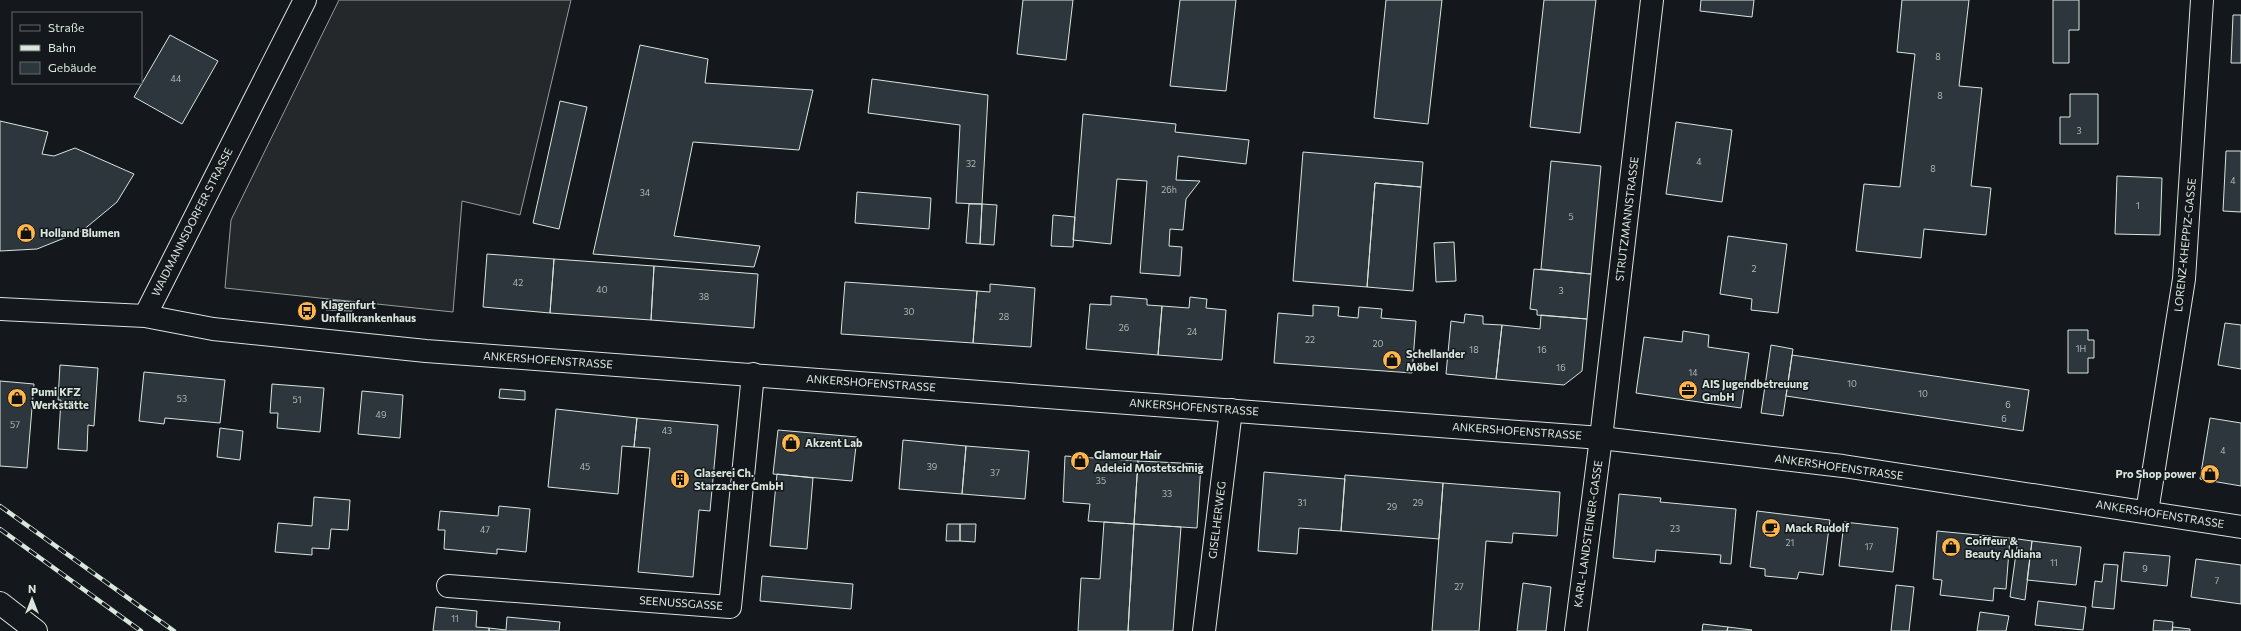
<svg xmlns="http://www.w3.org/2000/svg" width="2241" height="631" viewBox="0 0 2241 631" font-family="Commissioner,sans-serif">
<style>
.parking{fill:#24282b;stroke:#939e99}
.building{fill:#2c363c;stroke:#d8e6dc}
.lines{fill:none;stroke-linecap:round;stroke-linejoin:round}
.street-casing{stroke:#d8e6dc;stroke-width:24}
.secondary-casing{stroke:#d8e6dc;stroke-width:24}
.street{stroke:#14181c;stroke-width:22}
.secondary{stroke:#14181c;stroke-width:22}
.rail-casing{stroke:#d8e6dc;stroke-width:4.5}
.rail{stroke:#14181c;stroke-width:3;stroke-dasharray:9;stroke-linecap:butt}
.labels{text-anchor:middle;stroke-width:3;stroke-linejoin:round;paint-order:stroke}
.number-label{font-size:9px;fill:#adbab4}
.street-label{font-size:11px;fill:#d8e6dc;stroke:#14181c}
.poi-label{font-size:11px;font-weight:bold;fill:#d8e6dc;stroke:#14181c;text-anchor:start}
</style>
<rect width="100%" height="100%" fill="#14181c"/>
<path class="parking" d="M339,0H571L520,215L462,201L453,312L225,288L231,220Z"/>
<path class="building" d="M1023,0H1073L1066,60L1017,54Z
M1180,0H1236L1226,91L1170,86Z
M1386,0H1442L1428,124L1374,118Z
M1544,0H1596L1580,133L1530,127Z
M1701,0H1754L1752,17L1700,11Z
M1902,0H1969L1959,86L1982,88L1971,186L1991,188L1986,235L1924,229L1921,258L1856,251L1864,184L1900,187L1915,54L1897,52Z
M2053,0H2079V30H2069V63H2053Z
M2233,15H2241V63H2231Z
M170,35L218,61L182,124L134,97Z
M640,45L708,59L705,83L813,90L799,150L693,142L674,236L760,246L754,267L593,254Z
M872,79L988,95L982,204L956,203L960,125L868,113Z
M2070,94H2098V144H2060V117H2070Z
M560,101L587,107L559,229L533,223Z
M1083,114L1176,124L1175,132L1249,140L1246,164L1178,156L1176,180L1200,181L1186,199L1183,230L1170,229L1169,246L1182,247L1180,276L1140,273L1147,181L1117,179L1111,244L1073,240Z
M0,121L48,132L42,154L54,156L75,148L134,174L117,202L82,231L37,249L0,251Z
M1676,122L1732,130L1722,202L1666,194Z
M2226,151H2241V212L2223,211Z
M1303,152L1423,162L1421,187L1375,183L1367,287L1293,281Z
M1551,161L1601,166L1591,274L1541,269Z
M2117,176L2162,178L2160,235L2115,234Z
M1375,183L1421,187L1413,291L1367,287Z
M857,192L931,198L929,229L855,223Z
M969,204H982L980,244L966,243Z
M982,204L997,205L994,245L980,244Z
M1053,215L1075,217L1073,247L1051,246Z
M1728,236L1787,244L1778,313L1751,310L1752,299L1720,294Z
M1454,242L1456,281L1436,282L1434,243Z
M487,254L554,259L550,313L483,307Z
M554,259L654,266L651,320L550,313Z
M654,266L758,274L754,328L651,320Z
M1534,269L1591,274L1587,319L1537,315V310L1530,309Z
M845,282L977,291L973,343L841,334Z
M990,284L1035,288L1031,347L973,343L977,291L990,292Z
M1111,296L1147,299V305L1162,306L1158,355L1086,349L1090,304L1111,305Z
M1190,297L1207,299L1206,308L1226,310L1222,360L1158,355L1162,306L1189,308Z
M326,300L352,302V311L326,310Z
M1313,305L1339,307L1338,316L1358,318L1359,307L1382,309L1381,318L1416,321L1412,373L1274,363L1278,313L1313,316Z
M1465,314L1483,316V324L1502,325L1496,379L1446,374L1451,321L1464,323Z
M1541,315L1587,319L1582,371L1564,385L1496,379L1502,325L1540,329Z
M2225,323L2241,325V369L2218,365Z
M2068,330H2088V340H2094V358H2088V373H2068Z
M1683,331L1709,335L1708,347L1749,353L1741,408L1636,393L1644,337L1682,342Z
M1771,345L1793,349L1783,416L1761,413Z
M1792,355L2029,390L2023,431L1786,396Z
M60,365L98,368L94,426L88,425L87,451L58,449L61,400H58Z
M144,372L225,380L220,423L165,418L164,424L139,421Z
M0,381L34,384L27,468L0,466Z
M272,384L324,388L320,432L277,428L278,413H270Z
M500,389L525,391V400L499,398Z
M362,391L403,395L400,438L358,434Z
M556,409L637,418L634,447L622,446L618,494L548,487Z
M637,418L718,425L710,511L699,510L693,577L638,572L650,448L634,447Z
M2210,418L2241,423V486L2200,479Z
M220,428L243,431L240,460L217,457Z
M778,430L857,437L852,481L773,474Z
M903,440L966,446L962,494L899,489Z
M966,446L1029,451L1025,499L962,494Z
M1065,456L1138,461L1134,524L1088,521L1090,504L1063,502Z
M1138,461L1201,464L1197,528L1134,524Z
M1264,472L1345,479L1341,531L1299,528L1297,554L1258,551Z
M777,474L813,478L807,549L770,546Z
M1345,475L1443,483L1439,539L1341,531Z
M1443,483L1560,492L1557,536L1513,533L1512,543L1486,541L1479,631H1432Z
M1619,494L1661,498L1660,502L1736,509L1731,564L1720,563L1721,555L1656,550L1655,562L1613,558Z
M314,497L350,500L348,530L331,529L329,549L312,548V555L275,552L278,523L312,526Z
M499,506L530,509L526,552L497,549V554L444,549L445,530H438L440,511L498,516Z
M1757,511L1830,520L1823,575L1799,572L1797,579L1765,576V569L1750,567Z
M1104,522L1134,524L1128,631H1078L1081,578L1100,579Z
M1844,522L1898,528L1893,572L1839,566Z
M947,524H960V541H946Z
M960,524H976L975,542L960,541Z
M1134,524L1181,527L1173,631H1128Z
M1937,531L2010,538L2006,589L1994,588L1993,601L1940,595L1942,580L1933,579Z
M2018,539L2032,541L2025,600L2010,597Z
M2032,541L2081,547L2076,585L2027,580Z
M2124,552L2170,556L2167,586L2121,581Z
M2196,559L2241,565V604L2191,597Z
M2104,564L2118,565L2114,609L2092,607L2095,581L2102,582Z
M762,576L853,584L851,609L760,601Z
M1523,583L1551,587L1546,631H1517Z
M1896,585L1914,587L1909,631H1891Z
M2038,601L2086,607L2083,630L2035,625Z
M436,607L477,611L476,627L489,628V631H433Z
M1980,612L2009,616L2006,631H1977Z
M507,617L560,622L559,631H489V628L506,630Z
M2154,620L2173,622L2172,631H2153Z
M1703,624L1728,627L1727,631H1702Z
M1728,627L1752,630L1751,631H1727Z
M2173,627L2190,629V631H2172Z"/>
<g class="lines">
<g class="street-casing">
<path id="street" d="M2147,512L2184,279L2202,0
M448,586L730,607L753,374
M0,603L36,631
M1204,631L1231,410
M1576,631L1601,438L1652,0"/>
</g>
<g class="secondary-casing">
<path id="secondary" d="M0,309L145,316L213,329L426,351L1601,438L1843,466L2241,527
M145,316L305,0"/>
</g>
<use href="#street" class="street"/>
<use href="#secondary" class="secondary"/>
<g class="rail-casing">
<path id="rail" d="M0,506L174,631
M0,529L141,631"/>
</g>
<use href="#rail" class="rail"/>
</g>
<defs>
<g id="shop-disc" transform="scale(1)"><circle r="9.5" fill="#ffb74d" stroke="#14181c"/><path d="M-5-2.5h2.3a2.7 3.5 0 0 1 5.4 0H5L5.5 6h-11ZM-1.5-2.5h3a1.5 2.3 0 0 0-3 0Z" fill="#111"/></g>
<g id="bus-disc" transform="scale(1)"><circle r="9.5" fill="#ffb74d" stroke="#14181c"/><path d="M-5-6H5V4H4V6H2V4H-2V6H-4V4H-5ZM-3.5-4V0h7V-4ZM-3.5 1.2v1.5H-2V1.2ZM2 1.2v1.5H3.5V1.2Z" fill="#111"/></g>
<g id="office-disc" transform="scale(1)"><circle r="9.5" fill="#ffb74d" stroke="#14181c"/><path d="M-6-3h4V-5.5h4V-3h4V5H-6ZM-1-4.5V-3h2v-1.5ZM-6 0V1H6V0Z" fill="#111"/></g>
<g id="building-disc" transform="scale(1)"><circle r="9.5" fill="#ffb74d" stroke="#14181c"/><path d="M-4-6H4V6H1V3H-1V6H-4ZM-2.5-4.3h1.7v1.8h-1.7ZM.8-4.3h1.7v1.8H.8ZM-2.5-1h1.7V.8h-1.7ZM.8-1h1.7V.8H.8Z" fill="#111"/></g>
<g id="cafe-disc" transform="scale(1)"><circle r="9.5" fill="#ffb74d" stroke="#14181c"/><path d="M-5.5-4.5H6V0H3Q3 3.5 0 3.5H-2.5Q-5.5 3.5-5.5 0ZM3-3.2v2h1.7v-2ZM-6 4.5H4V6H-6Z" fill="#111"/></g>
</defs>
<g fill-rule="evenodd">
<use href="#shop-disc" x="26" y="233"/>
<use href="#bus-disc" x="307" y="311"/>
<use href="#shop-disc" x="1392" y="360"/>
<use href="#office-disc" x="1688" y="390"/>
<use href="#shop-disc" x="17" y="398"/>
<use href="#shop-disc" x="791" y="443"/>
<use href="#shop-disc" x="1080" y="461"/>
<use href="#shop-disc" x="2210" y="474"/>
<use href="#building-disc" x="680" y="479"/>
<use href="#cafe-disc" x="1771" y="528"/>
<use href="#shop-disc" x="1951" y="547"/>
</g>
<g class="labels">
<g class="number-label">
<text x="1938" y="60">8</text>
<text x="176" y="82">44</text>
<text x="1940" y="99">8</text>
<text x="2079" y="134">3</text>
<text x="1699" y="165">4</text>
<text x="971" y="167">32</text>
<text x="1933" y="172">8</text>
<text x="2233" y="184">4</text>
<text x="1169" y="193">26h</text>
<text x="645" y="196">34</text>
<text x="2138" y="209">1</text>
<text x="1571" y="220">5</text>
<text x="1754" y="272">2</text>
<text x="518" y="286">42</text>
<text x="602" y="293">40</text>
<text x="1561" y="294">3</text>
<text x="704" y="300">38</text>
<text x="909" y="315">30</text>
<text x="1004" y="320">28</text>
<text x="1124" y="331">26</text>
<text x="1192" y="335">24</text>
<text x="1310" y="343">22</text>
<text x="1378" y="347">20</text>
<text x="2081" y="352">1H</text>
<text x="1474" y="353">18</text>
<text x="1542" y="353">16</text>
<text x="1561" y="371">16</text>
<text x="1693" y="376">14</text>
<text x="1852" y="387">10</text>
<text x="1923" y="397">10</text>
<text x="182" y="402">53</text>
<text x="297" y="403">51</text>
<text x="2008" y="408">6</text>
<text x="381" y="418">49</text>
<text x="2004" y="422">6</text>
<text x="15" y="428">57</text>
<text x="667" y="434">43</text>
<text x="2223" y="454">4</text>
<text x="585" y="470">45</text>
<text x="932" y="470">39</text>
<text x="995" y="476">37</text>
<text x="1101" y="484">35</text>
<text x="1167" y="497">33</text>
<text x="1302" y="506">31</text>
<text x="1418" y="506">29</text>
<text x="1392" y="510">29</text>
<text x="1675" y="532">23</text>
<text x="485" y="533">47</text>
<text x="1790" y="546">21</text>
<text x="1869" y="550">17</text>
<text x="2054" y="566">11</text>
<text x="2145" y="572">9</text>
<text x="2217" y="584">7</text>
<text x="1459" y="590">27</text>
<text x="455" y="622">11</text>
</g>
<g class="street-label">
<text transform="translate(1627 219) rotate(-83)" y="4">STRUTZMANNSTRASSE</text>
<text transform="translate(192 222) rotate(-63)" y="4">WAIDMANNSDORFER STRASSE</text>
<text transform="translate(2185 245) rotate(-84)" y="4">LORENZ-KHEPPIZ-GASSE</text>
<text transform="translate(548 360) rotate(4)" y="4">ANKERSHOFENSTRASSE</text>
<text transform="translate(871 383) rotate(4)" y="4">ANKERSHOFENSTRASSE</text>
<text transform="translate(1194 407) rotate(4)" y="4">ANKERSHOFENSTRASSE</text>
<text transform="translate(1517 431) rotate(4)" y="4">ANKERSHOFENSTRASSE</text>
<text transform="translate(1839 467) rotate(8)" y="4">ANKERSHOFENSTRASSE</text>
<text transform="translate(2160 514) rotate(9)" y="4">ANKERSHOFENSTRASSE</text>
<text transform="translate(1217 520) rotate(-83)" y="4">GISELHERWEG</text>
<text transform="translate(1588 534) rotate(-82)" y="4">KARL-LANDSTEINER-GASSE</text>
<text transform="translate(681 603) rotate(4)" y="4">SEENUSSGASSE</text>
</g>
<g class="poi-label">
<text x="40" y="237">Holland Blumen</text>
<text x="321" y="309">Klagenfurt<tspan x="321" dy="13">Unfallkrankenhaus</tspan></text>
<text x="1406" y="358">Schellander<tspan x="1406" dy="13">Möbel</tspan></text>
<text x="1702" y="388">AIS Jugendbetreuung<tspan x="1702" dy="13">GmbH</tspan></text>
<text x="31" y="396">Pumi KFZ<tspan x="31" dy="13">Werkstätte</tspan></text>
<text x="805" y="447">Akzent Lab</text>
<text x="1094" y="459">Glamour Hair<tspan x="1094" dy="13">Adeleid Mostetschnig</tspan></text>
<text x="694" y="477">Glaserei Ch.<tspan x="694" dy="13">Starzacher GmbH</tspan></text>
<text x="2196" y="478" text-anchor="end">Pro Shop power</text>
<text x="1785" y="532">Mack Rudolf</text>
<text x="1965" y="545">Coiffeur &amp;<tspan x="1965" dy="13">Beauty Aldiana</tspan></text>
</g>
</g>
<rect x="12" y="12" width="130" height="72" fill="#14181c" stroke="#626a69"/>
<rect x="20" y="25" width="20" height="6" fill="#14181c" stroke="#626a69"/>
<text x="48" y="32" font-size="12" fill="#d8e6dc">Straße</text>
<rect x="20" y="45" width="20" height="6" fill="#d8e6dc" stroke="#626a69"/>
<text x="48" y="52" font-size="12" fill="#d8e6dc">Bahn</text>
<rect x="20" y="62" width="20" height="12" fill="#2c363c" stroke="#626a69"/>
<text x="48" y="72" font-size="12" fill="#d8e6dc">Gebäude</text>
<g transform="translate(32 599)" stroke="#14181c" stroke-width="3" paint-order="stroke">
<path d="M0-3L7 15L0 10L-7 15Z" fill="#d8e6dc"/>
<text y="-6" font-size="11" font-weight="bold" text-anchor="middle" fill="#d8e6dc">N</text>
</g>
</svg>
